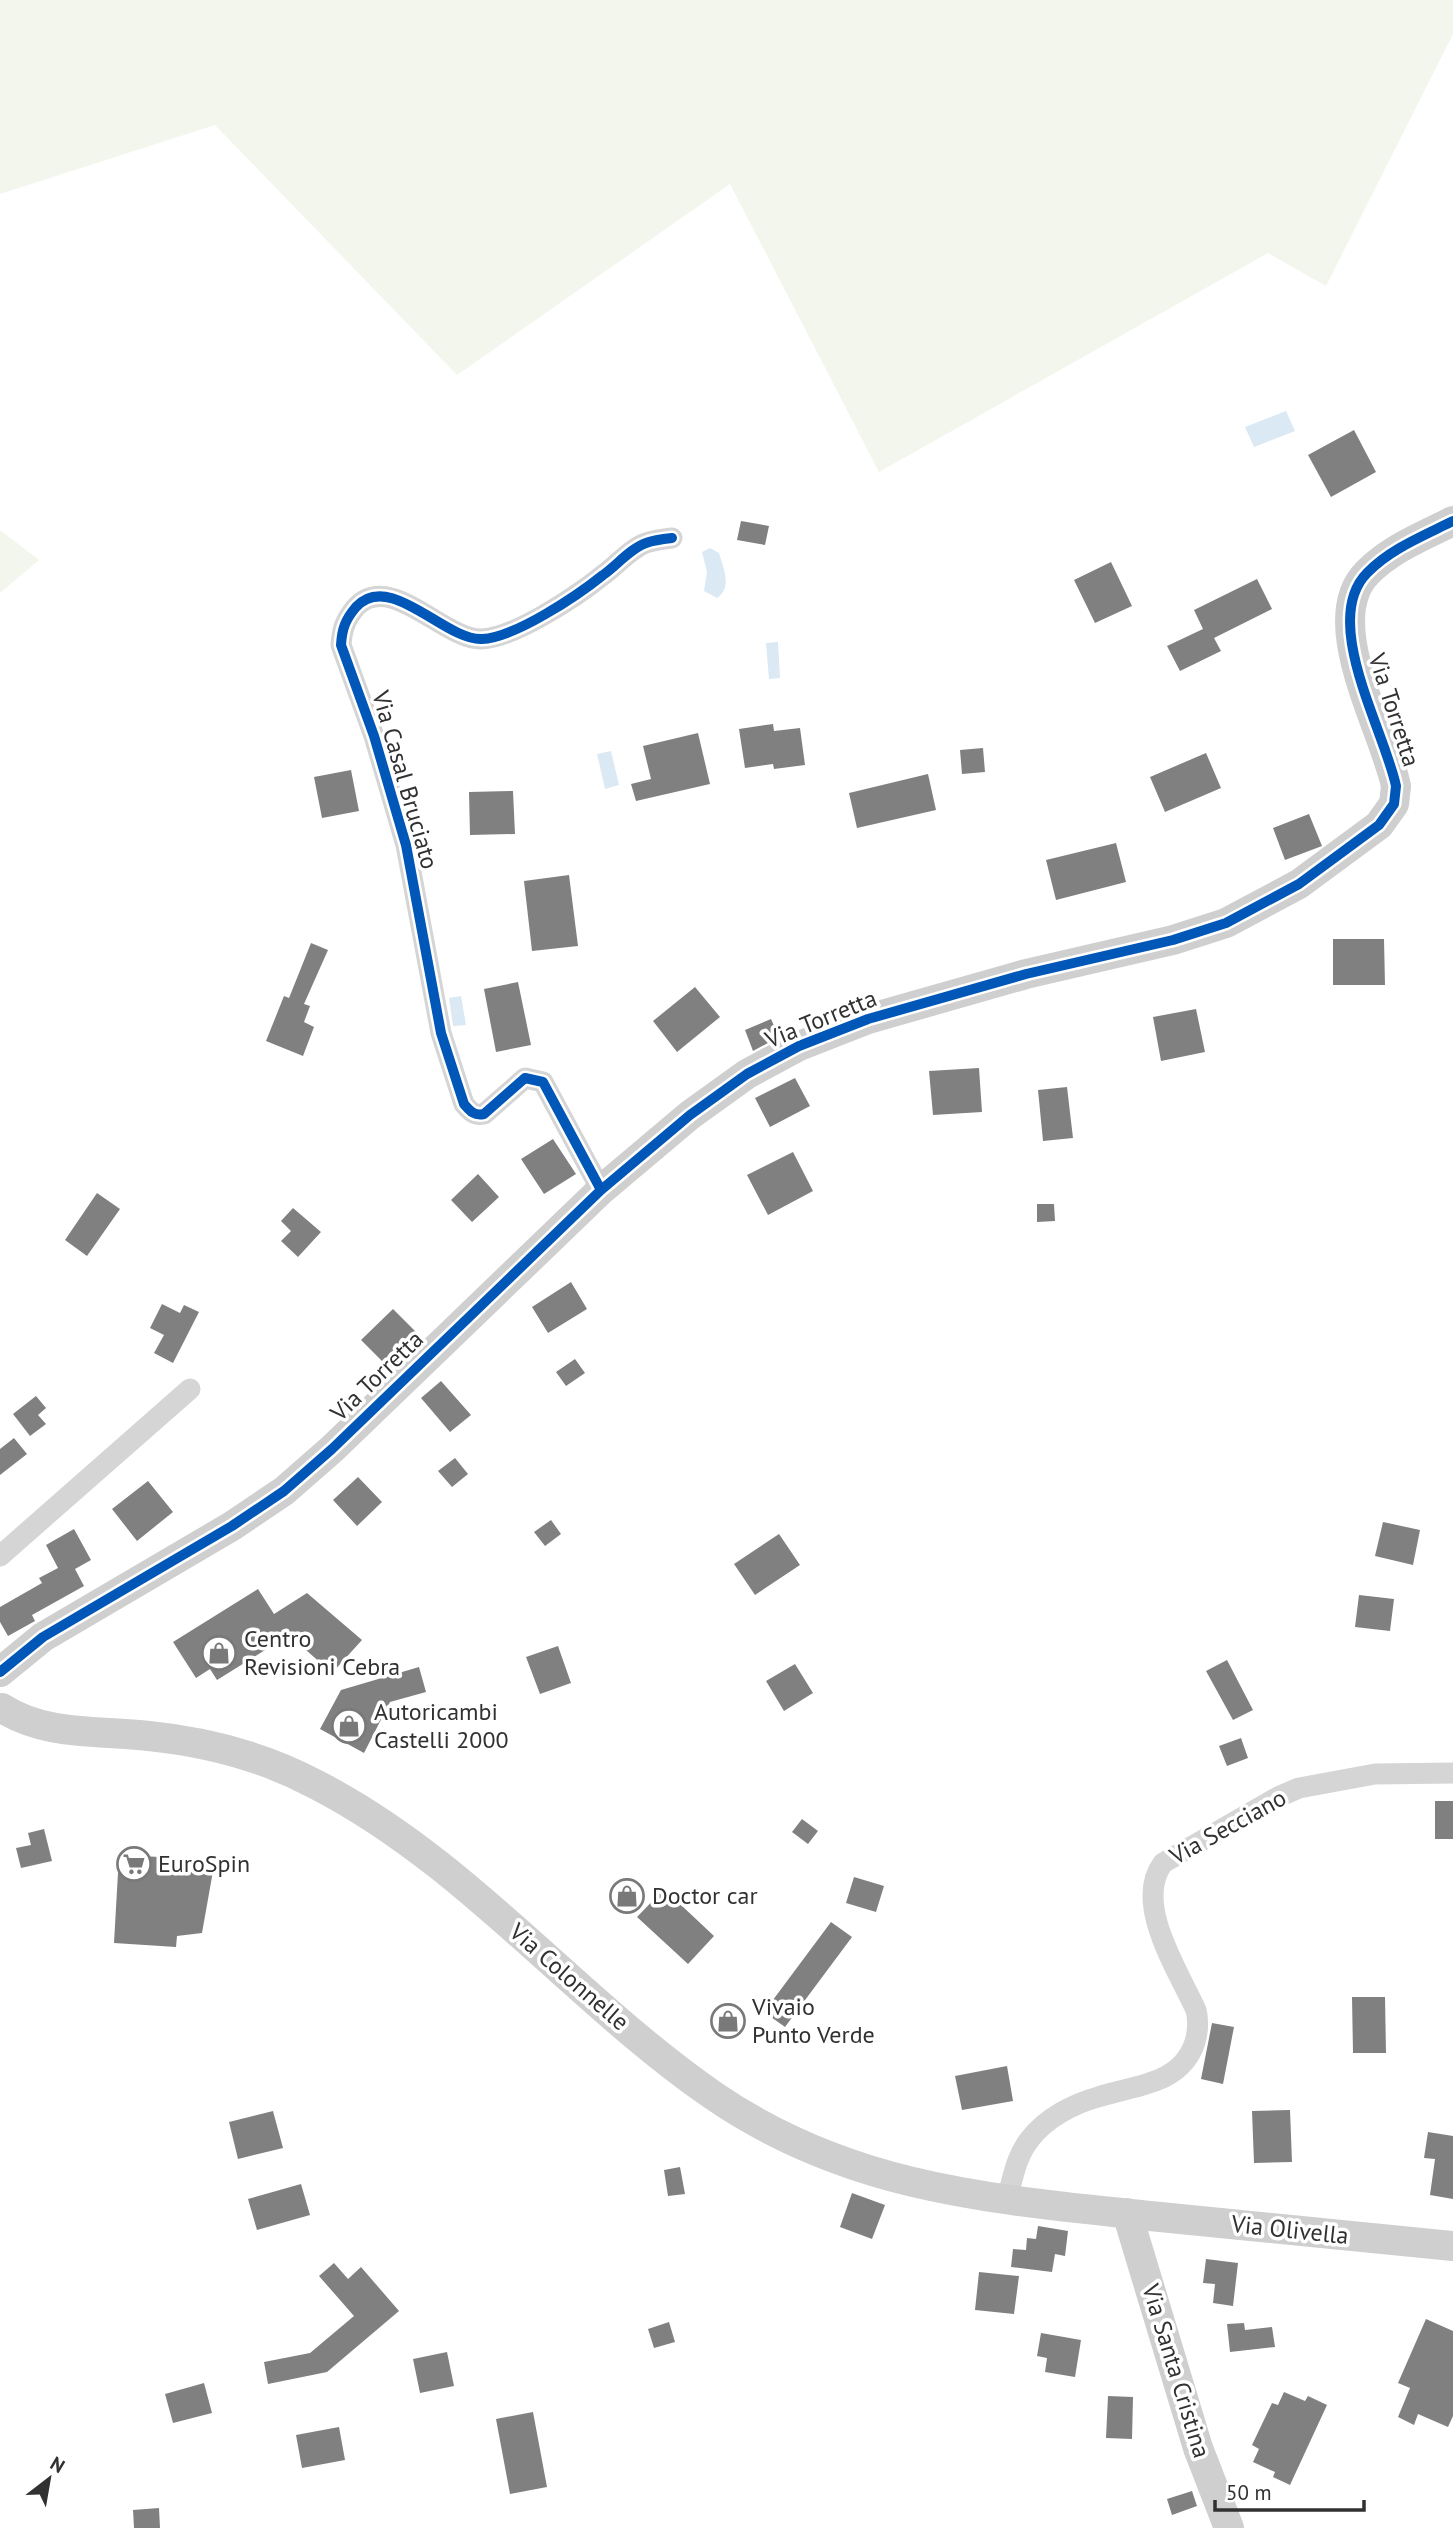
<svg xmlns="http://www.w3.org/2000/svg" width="1453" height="2528" viewBox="0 0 1453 2528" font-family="'PT Sans',sans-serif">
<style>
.green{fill:#f2f6ed}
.water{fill:#dae9f4}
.building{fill:#808080}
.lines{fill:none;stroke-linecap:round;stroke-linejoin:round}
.street{stroke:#d5d5d5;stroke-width:21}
.secondary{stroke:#cfcfcf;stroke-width:30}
.cycleway-casing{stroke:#fff;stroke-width:15}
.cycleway{stroke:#0057b8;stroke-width:10}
.labels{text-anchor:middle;stroke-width:7;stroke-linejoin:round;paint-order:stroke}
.street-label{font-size:24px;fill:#313131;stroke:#fff}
.poi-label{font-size:24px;fill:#313131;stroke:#fff;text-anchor:start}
</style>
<rect width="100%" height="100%" fill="#fff"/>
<path class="green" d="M0,0H1453V34L1326,286L1268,253L879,472L730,184L457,375L215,125L0,194Z
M0,530L39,560L0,593Z"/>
<path class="water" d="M1286,411L1295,431L1254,447L1245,427Z
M710,548L719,553C723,568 733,587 717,598L704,591L707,572L702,552Z
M778,642L780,678L769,679L766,643Z
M611,751L619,785L605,789L597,754Z
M461,996L466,1025L453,1026L449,998Z"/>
<path class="building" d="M1354,430L1376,472L1331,497L1308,455Z
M741,521L769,526L765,545L737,540Z
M1111,562L1132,606L1095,623L1074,580Z
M1257,579L1272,609L1214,638L1221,651L1180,671L1167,646L1203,629L1194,610Z
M773,724L774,731L800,728L805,765L774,769L773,764L745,768L739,729Z
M698,733L710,784L636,801L631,784L651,779L643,746Z
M983,748L985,772L962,774L960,750Z
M1206,753L1221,788L1165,812L1150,777Z
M351,770L359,811L322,818L314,777Z
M928,774L936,810L857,828L849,793Z
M513,791L515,834L470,835L469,792Z
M1309,814L1322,846L1285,860L1273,828Z
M1116,843L1126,882L1056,900L1046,860Z
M569,875L578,946L532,951L524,881Z
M1333,939H1384L1385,985H1333Z
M311,943L328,950L304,1004L310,1006L304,1022L314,1027L303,1056L266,1041L284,996L289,998Z
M518,982L531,1045L496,1052L484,989Z
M695,987L720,1017L677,1052L653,1021Z
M1196,1009L1205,1052L1161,1061L1153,1017Z
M771,1019L779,1037L753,1051L745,1030Z
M979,1068L982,1112L933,1115L929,1071Z
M795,1078L810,1106L770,1127L755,1098Z
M1067,1087L1073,1138L1043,1141L1038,1090Z
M553,1139L576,1174L544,1194L521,1159Z
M793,1152L813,1191L768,1215L747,1175Z
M478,1174L499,1197L472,1222L451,1200Z
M97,1193L120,1209L87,1256L65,1240Z
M1037,1204H1054L1055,1221L1037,1222Z
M293,1208L321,1232L298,1257L281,1241L291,1231L281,1221Z
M571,1282L587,1309L548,1333L532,1307Z
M162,1304L180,1313L184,1305L199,1312L173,1363L154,1353L164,1335L150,1328Z
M393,1309L416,1332L384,1363L361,1340Z
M575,1359L585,1373L566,1386L556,1372Z
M441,1381L471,1415L450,1432L421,1398Z
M36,1396L46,1408L38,1415L46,1424L30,1436L13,1414Z
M14,1438L27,1454L0,1475V1449Z
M455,1458L468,1474L452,1487L438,1471Z
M358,1477L382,1502L357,1526L333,1500Z
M148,1481L173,1512L137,1541L112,1509Z
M551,1520L561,1534L545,1546L534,1532Z
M1383,1522L1420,1530L1413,1565L1375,1556Z
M74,1529L91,1560L75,1569L84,1586L32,1615L35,1621L8,1636L0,1622V1607L42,1583L39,1578L58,1568L46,1545Z
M779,1534L800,1565L755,1595L734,1564Z
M258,1589L274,1614L307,1593L362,1640L332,1673L289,1635L217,1680L210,1669L196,1678L173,1642Z
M1359,1595L1394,1599L1390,1631L1355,1627Z
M558,1646L571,1683L540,1694L526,1657Z
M1227,1660L1253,1710L1233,1720L1206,1671Z
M795,1664L813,1693L784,1711L766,1681Z
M419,1667L426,1692L390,1702L364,1753L320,1729L341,1690Z
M1241,1738L1248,1758L1227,1766L1219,1746Z
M1435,1801H1453V1839H1435Z
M802,1819L818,1831L808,1844L792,1832Z
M44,1829L52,1861L21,1868L16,1848L31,1845L28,1833Z
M119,1855L181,1858V1868L213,1871L202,1933L177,1936L176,1947L114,1943Z
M854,1877L884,1886L876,1912L846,1903Z
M664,1889L714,1936L688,1964L637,1917Z
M831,1922L852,1937L785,2027L764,2012Z
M1352,1997H1385L1386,2053H1353Z
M1212,2023L1234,2027L1223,2084L1201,2079Z
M1007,2066L1013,2101L962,2110L955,2076Z
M1290,2110L1292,2162L1254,2163L1252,2111Z
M273,2111L283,2148L238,2159L229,2122Z
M1428,2132L1453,2136V2199L1430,2195L1435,2159L1424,2158Z
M680,2167L685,2194L668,2196L664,2170Z
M301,2184L310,2215L257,2230L248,2199Z
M852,2193L885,2205L872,2239L840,2227Z
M1038,2226L1068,2231L1065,2256L1055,2254L1052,2272L1011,2267L1013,2249L1026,2250L1027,2238L1036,2239Z
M1206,2259L1238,2263L1233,2306L1213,2303L1215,2284L1203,2283Z
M334,2263L348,2279L361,2267L399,2311L327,2372L268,2384L264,2362L310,2353L354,2316L319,2276Z
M979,2272L1019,2276L1014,2314L975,2310Z
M1426,2319L1453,2331V2416L1448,2427L1418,2414L1414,2425L1398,2417L1410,2388L1398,2383Z
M669,2322L675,2342L654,2348L648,2329Z
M1244,2323L1245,2330L1272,2327L1275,2347L1230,2352L1227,2324Z
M1041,2333L1081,2340L1075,2377L1045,2372L1047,2358L1037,2356Z
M447,2352L454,2386L420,2393L413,2359Z
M204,2383L212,2413L173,2423L165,2394Z
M1284,2392L1305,2401L1308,2396L1327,2405L1290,2485L1273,2477L1275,2472L1253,2462L1259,2449L1252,2445L1272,2403L1278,2405Z
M1108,2396L1133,2397L1132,2439L1106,2438Z
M533,2412L547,2487L510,2494L496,2419Z
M339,2427L345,2460L302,2468L296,2435Z
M1192,2491L1197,2506L1172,2515L1167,2499Z
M159,2508L160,2528H134L133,2510Z"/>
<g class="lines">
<path class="street" d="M601,1190L543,1082L525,1078L484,1114C474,1116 470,1111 464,1104L441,1033L406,845L374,736L341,645C342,629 345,620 356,607C390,570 445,641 482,639C514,638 577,596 603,575C616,566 631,548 646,543C654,540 663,539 672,538
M0,1556L190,1389
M1007,2199C1013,2178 1016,2156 1030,2139C1046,2118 1073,2104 1098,2097C1135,2085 1181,2085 1195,2042C1198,2031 1199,2022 1196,2010C1178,1970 1133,1903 1163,1863L1278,1797L1299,1788L1375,1774L1453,1773"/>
<path class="secondary" d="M0,1672L43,1637L232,1526L284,1491L332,1449L601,1190L690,1115L747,1074L799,1046L868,1019L1026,974L1173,940L1226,923L1299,884L1379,825L1394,804L1396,786C1384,729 1320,621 1367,573C1390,549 1423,536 1453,521
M2,1708C45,1736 98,1730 149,1736C208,1742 265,1757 317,1785C468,1863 576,2001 714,2096C850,2189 992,2199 1150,2216C1251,2226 1352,2236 1453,2246
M1127,2213L1198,2448L1229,2528"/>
<g class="cycleway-casing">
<path id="cycleway" d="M601,1190L543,1082L525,1078L484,1114C474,1116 470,1111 464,1104L441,1033L406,845L374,736L341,645C342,629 345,620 356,607C390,570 445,641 482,639C514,638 577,596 603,575C616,566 631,548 646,543C654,540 663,539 672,538
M0,1672L43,1637L232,1526L284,1491L332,1449L601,1190L690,1115L747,1074L799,1046L868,1019L1026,974L1173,940L1226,923L1299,884L1379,825L1394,804L1396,786C1384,729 1320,621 1367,573C1390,549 1423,536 1453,521"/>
</g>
<use href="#cycleway" class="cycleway"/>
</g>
<defs>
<g id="shop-ring" transform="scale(1.75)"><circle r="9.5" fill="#fff" stroke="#797979" stroke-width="1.5"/><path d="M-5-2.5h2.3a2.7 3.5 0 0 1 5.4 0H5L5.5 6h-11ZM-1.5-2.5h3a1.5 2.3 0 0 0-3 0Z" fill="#797979"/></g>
<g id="supermarket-ring" transform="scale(1.75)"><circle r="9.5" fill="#fff" stroke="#797979" stroke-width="1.5"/><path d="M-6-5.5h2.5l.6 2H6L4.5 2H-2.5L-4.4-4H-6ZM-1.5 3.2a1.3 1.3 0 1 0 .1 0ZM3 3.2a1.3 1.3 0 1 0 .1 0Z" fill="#797979"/></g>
</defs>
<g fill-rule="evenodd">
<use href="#shop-ring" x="219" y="1653"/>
<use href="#shop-ring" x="349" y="1726"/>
<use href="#supermarket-ring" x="134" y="1864"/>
<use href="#shop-ring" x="627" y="1896"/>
<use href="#shop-ring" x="728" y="2021"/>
</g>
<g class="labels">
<g class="street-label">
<text transform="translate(1394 710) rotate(72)" y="8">Via Torretta</text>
<text transform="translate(405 780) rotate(74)" y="8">Via Casal Bruciato</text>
<text transform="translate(821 1019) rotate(-22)" y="8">Via Torretta</text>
<text transform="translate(377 1376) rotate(-44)" y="8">Via Torretta</text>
<text transform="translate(1228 1827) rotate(-29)" y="8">Via Secciano</text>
<text transform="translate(569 1977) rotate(41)" y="8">Via Colonnelle</text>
<text transform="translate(1290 2230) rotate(6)" y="8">Via Olivella</text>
<text transform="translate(1176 2371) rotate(73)" y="8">Via Santa Cristina</text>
</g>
<g class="poi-label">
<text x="244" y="1647">Centro<tspan x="244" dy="28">Revisioni Cebra</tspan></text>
<text x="374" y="1720">Autoricambi<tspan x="374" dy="28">Castelli 2000</tspan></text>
<text x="158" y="1872">EuroSpin</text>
<text x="652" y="1904">Doctor car</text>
<text x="752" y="2015">Vivaio<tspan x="752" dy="28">Punto Verde</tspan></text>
</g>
</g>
<g transform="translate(49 2479) rotate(31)" stroke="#ffffff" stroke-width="5" paint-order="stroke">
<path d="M0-5L12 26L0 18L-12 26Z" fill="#313131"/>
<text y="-10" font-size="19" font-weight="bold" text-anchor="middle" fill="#313131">N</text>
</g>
<path d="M1215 2500v10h149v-10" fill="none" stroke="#313131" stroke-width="3.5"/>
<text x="1226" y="2500" font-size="21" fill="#313131" stroke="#ffffff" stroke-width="5" paint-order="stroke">50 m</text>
</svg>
